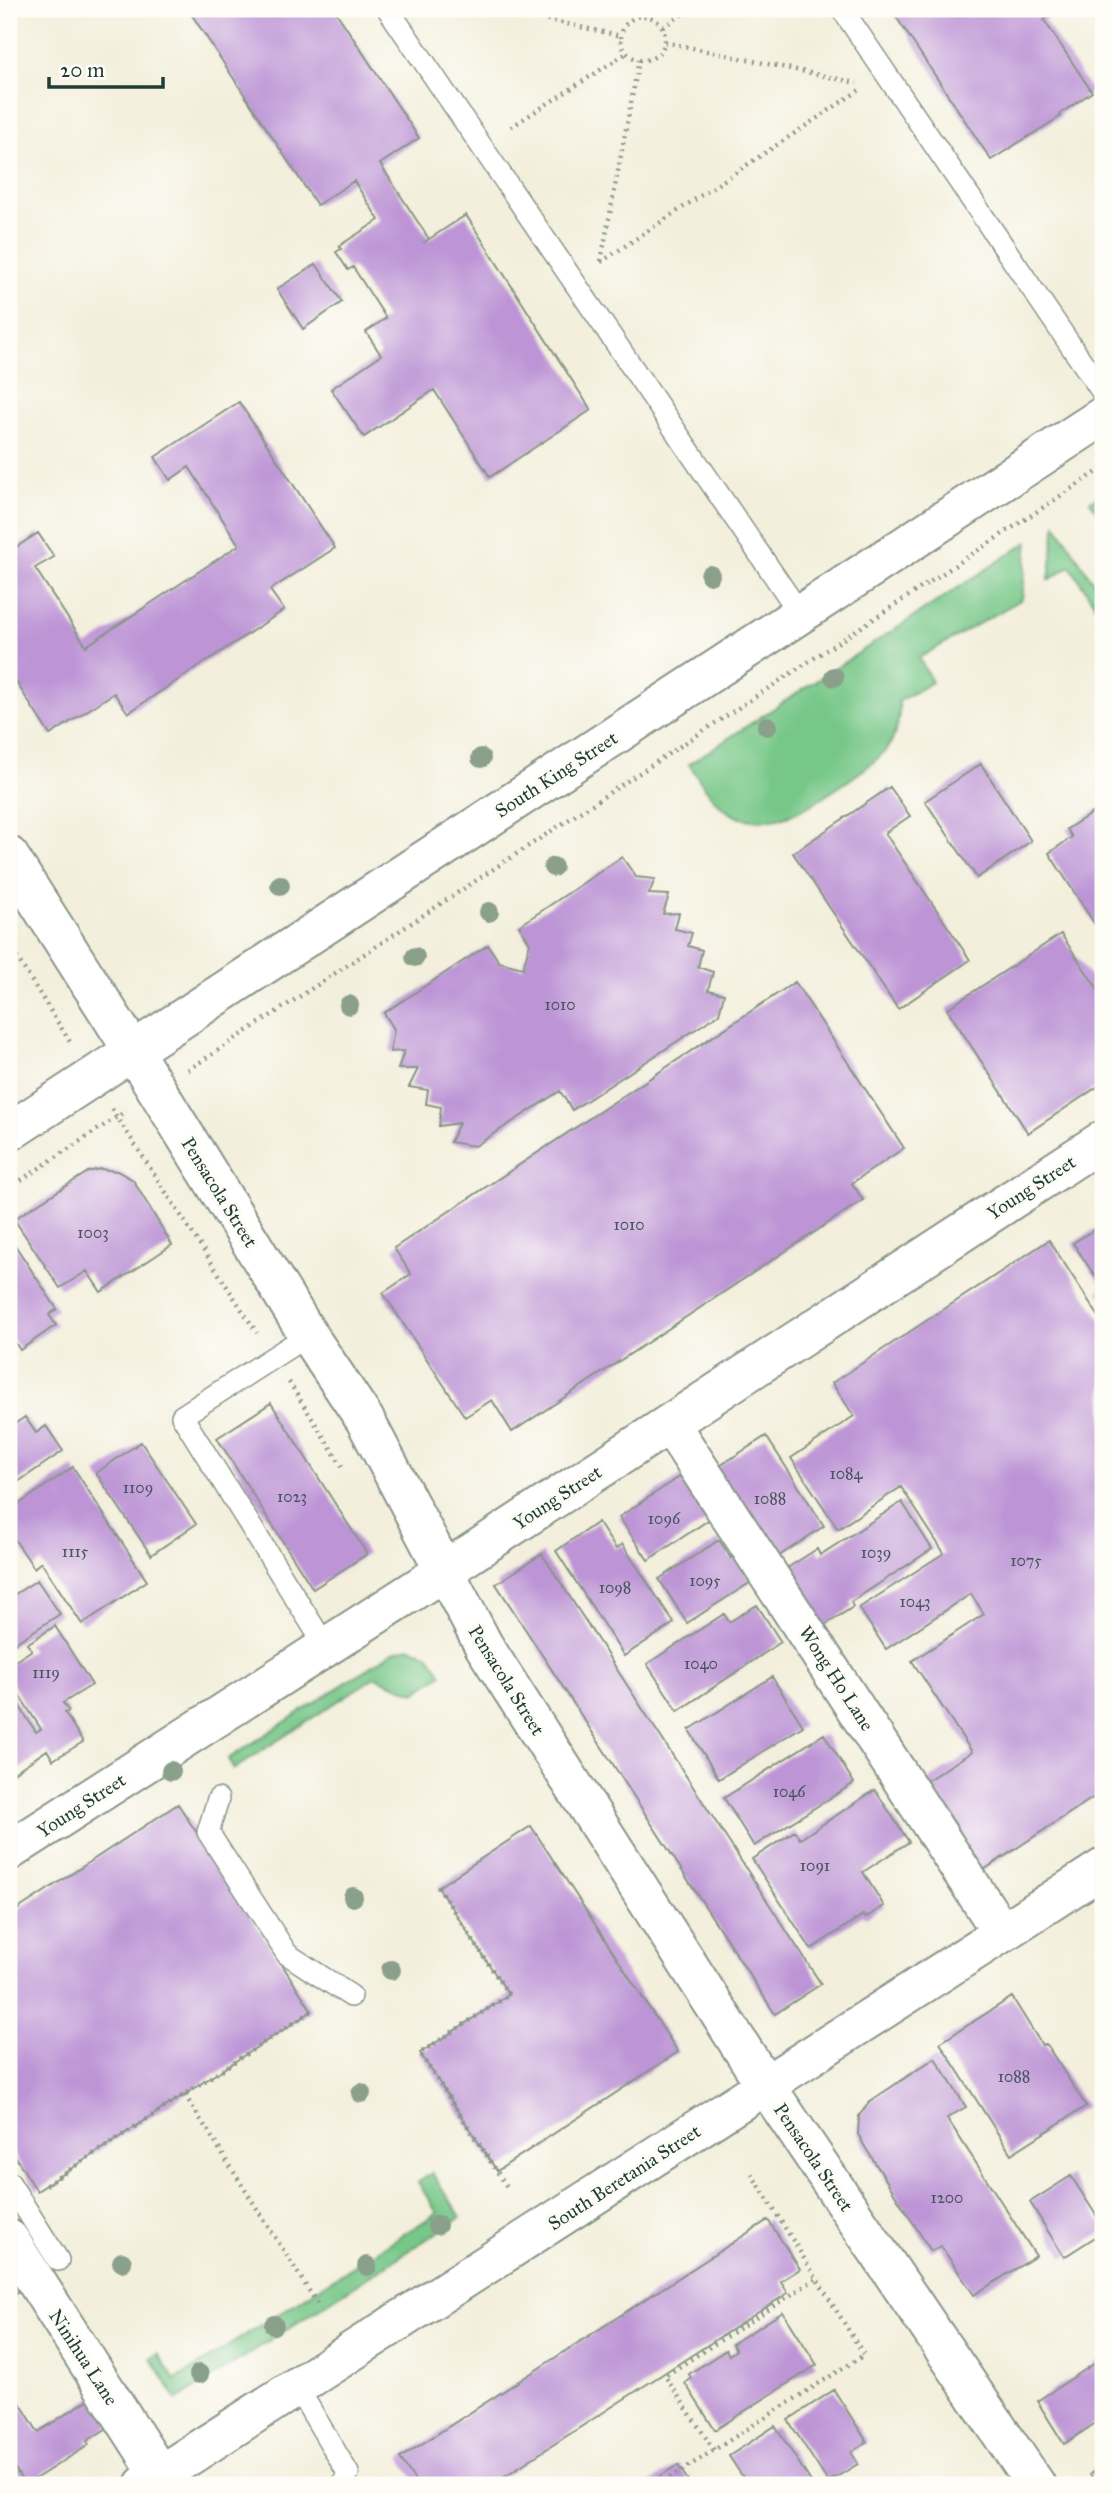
<svg xmlns="http://www.w3.org/2000/svg" width="1112" height="2494" viewBox="0 0 1112 2494" font-family="'IM FELL Great Primer',serif">
<style>
.green{fill:#77c788;stroke:#4b825e;stroke-width:2}
.building{fill:#bd95d6}
.lines{fill:none;stroke-linecap:round;stroke-linejoin:round}
.service-casing{stroke:#899688;stroke-width:24}
.minor-casing{stroke:#899688;stroke-width:42}
.secondary-casing{stroke:#899688;stroke-width:42}
.primary-casing{stroke:#899688;stroke-width:42}
.path{stroke:#899688;stroke-width:4.5;stroke-dasharray:2 5;stroke-linecap:butt}
.service{stroke:#fff;stroke-width:21}
.minor{stroke:#fff;stroke-width:38}
.secondary{stroke:#fff;stroke-width:38}
.primary{stroke:#fff;stroke-width:38}
.tree{fill:#8aa08b}
.labels{text-anchor:middle;stroke-width:7;stroke-linejoin:round;paint-order:stroke}
.number-label{font-size:16px;fill:#46535c}
.street-label{font-size:19px;fill:#1f3d34;stroke:#fdfcf7}
</style>
<rect width="100%" height="100%" fill="#fdfcf7"/>
<filter id="ink" filterUnits="userSpaceOnUse"><feTurbulence type="fractalNoise" baseFrequency=".0143" numOctaves="2"/><feDisplacementMap in="SourceGraphic" scale="14" xChannelSelector="R" yChannelSelector="G"/><feConvolveMatrix kernelMatrix="1 2 1 2 8 2 1 2 1" color-interpolation-filters="sRGB"/></filter>
<filter id="wash" filterUnits="userSpaceOnUse"><feTurbulence type="fractalNoise" baseFrequency=".00686" numOctaves="4" result="noise"/><feDisplacementMap in="SourceGraphic" scale="28" xChannelSelector="R" yChannelSelector="G"/><feGaussianBlur stdDeviation="1.57" result="paint"/><feColorMatrix in="noise" values="0 0 0 0 0 0 0 0 0 0 0 0 0 0 0 0 0 1.4 0 .05"/><feComposite in="paint" operator="in"/></filter>
<g filter="url(#wash)">
<rect width="100%" height="100%" fill="#f3efdc"/>
<path class="green" d="M1103,493V521L1090,501Z
M1056,524L1103,597V617L1070,566L1049,580Z
M1028,542L1022,599L919,658L932,682L899,701C900,718 896,737 885,751C874,765 810,808 792,814C778,820 760,822 745,819C718,813 703,785 689,764Z
M410,1647L429,1655L442,1674L415,1693L375,1677L234,1769L228,1759L393,1652Z
M432,2173L461,2217L177,2400L151,2358L158,2354L175,2380L437,2213L418,2182Z"/>
<g id="blocks">
<path class="building" d="M188,9H334L419,138L380,164L429,239L423,243L466,215L591,410L490,477L434,390L364,437L331,389L381,355L366,332L386,318L353,267L348,270L336,252L341,249L339,246L379,220L354,181L317,205Z
M891,9H1060L1044,20L1092,92L1060,114L1061,116L991,160Z
M9,19L16,30L9,35Z
M316,264L342,302L303,329L277,289Z
M239,402L335,548L270,590L284,610L128,713L114,693L50,735L9,671V552L38,533L54,557L35,568L86,646L239,545L189,467L170,480L155,457Z
M981,764L1031,841L977,878L925,801Z
M890,787L910,816L885,833L970,960L898,1009L793,853Z
M1103,806V937L1049,853L1072,837L1067,829Z
M622,857L636,877L655,879L649,894L669,895L663,914L679,913L675,929L692,933L688,946L702,950L698,967L713,972L708,990L724,994L719,1014L572,1110L560,1091L475,1146L450,1142L459,1123L439,1126L441,1107L426,1104L428,1090L409,1087L418,1069H398L404,1051L390,1052L394,1029L384,1013L488,945L499,962L523,968L530,943L519,926Z
M1061,934L1103,997V1083L1028,1133L947,1009Z
M795,982L904,1148L852,1183L863,1200L512,1432L492,1400L465,1417L383,1293L411,1274L394,1248Z
M100,1169L117,1171L133,1180L172,1245L101,1292L87,1271L60,1288L14,1219L88,1172Z
M1103,1224V1299L1098,1291L1103,1288L1073,1243Z
M9,1236L57,1309L49,1315L56,1325L20,1350L12,1338L9,1341Z
M1049,1240L1103,1323V1791L970,1879L945,1840L959,1830L926,1781L972,1752L912,1661L984,1614L971,1594L886,1649L859,1608L944,1553L901,1487L838,1529L791,1458L854,1416L832,1383Z
M271,1403L367,1554L313,1589L217,1438Z
M25,1417L36,1433L46,1426L63,1451L9,1488V1422L13,1419L16,1423Z
M766,1436L824,1526L773,1560L715,1469Z
M141,1442L196,1524L151,1555L96,1473Z
M73,1467L147,1581L82,1624L41,1562L34,1568L9,1531V1511Z
M681,1476L710,1519L648,1560L619,1517Z
M902,1502L932,1549L851,1602L853,1607L820,1628L784,1570L817,1549L820,1555Z
M598,1522L616,1549L622,1544L674,1623L624,1656L556,1551Z
M719,1540L731,1558L735,1555L751,1582L687,1623L659,1579Z
M542,1554L821,1984L775,2014L496,1584Z
M37,1580L60,1614L9,1647V1598Z
M757,1605L781,1642L678,1711L647,1664L724,1614L729,1622Z
M55,1626L92,1685L63,1703L69,1711L65,1713L83,1742L53,1760L47,1750L9,1776V1690L36,1732L41,1729L9,1679V1665L32,1650L27,1644Z
M772,1677L803,1726L719,1779L689,1730Z
M824,1734L854,1783L754,1846L724,1798Z
M875,1790L909,1842L863,1872L884,1906L865,1918L863,1915L811,1949L752,1859L795,1831L800,1839Z
M178,1804L312,2011L37,2191L9,2147V1915Z
M531,1826L678,2052L497,2171L420,2053L509,1995L438,1887Z
M1012,1997L1042,2045L1046,2044L1086,2106L1011,2154L940,2043Z
M935,2058L966,2107L947,2118L1036,2256L974,2295L941,2246L931,2251L865,2147L858,2134L859,2116L869,2102Z
M1071,2176L1103,2226V2232L1064,2257L1030,2202Z
M768,2220L800,2269L781,2281L788,2293L491,2485H418L400,2458Z
M9,2260L26,2287L9,2298Z
M783,2312L817,2365L715,2430L685,2383L691,2378L689,2374L726,2350L729,2355L736,2350L732,2344Z
M1100,2360L1103,2364V2418L1064,2444L1037,2401Z
M9,2385L38,2432L97,2394L115,2423L87,2441L89,2445L25,2485L9,2459Z
M834,2390L867,2442L851,2452L858,2464L828,2482L788,2420Z
M775,2426L813,2485H748L729,2456Z
M678,2465L691,2485H646Z
M1103,2465V2485H1096L1090,2474Z"/>
</g>
</g>
<g filter="url(#ink)">
<use href="#blocks" fill-opacity="0" stroke="#899688" stroke-width="2"/>
<g class="lines">
<g class="service-casing">
<path id="service" d="M388,9L801,615
M842,9L1103,393
M308,1335L182,1416L326,1647
M218,1799L208,1832L287,1954L351,1996
M9,2182L58,2260
M297,2387L348,2473L343,2485"/>
</g>
<g class="minor-casing">
<path id="minor" d="M670,1424L1002,1933
M9,1851L444,1571L1103,1140
M9,2239L160,2475"/>
</g>
<g class="secondary-casing">
<path id="secondary" d="M9,856L133,1051L308,1335L365,1420L484,1646L766,2086L1036,2485"/>
</g>
<g class="primary-casing">
<path id="primary" d="M9,1132L1103,416
M144,2485L1103,1868"/>
</g>
<path class="path" d="M499,9L621,36
M621 38a22 22 0 1 1 44 0a22 22 0 1 1-44 0Z
M663,27L691,9
M665,42L857,83
M511,127L627,53
M601,261L639,60
M601,262L861,89
M9,945L72,1045
M188,1070L1103,468
M112,1109L257,1333
M9,1188L126,1111
M289,1382L342,1466
M438,1887L509,1995L420,2053L507,2187
M185,2095L320,2308
M46,2185L312,2011
M714,2450L665,2376L817,2278
M670,2478L864,2355L751,2173"/>
<use href="#service" class="service"/>
<use href="#minor" class="minor"/>
<use href="#secondary" class="secondary"/>
<use href="#primary" class="primary"/>
</g>
<g class="tree">
<circle cx="710" cy="575" r="10"/>
<circle cx="834" cy="677" r="10"/>
<circle cx="767" cy="726" r="10"/>
<circle cx="481" cy="758" r="10"/>
<circle cx="553" cy="867" r="10"/>
<circle cx="280" cy="885" r="10"/>
<circle cx="489" cy="912" r="10"/>
<circle cx="415" cy="957" r="10"/>
<circle cx="349" cy="1005" r="10"/>
<circle cx="171" cy="1771" r="10"/>
<circle cx="353" cy="1897" r="10"/>
<circle cx="391" cy="1970" r="10"/>
<circle cx="361" cy="2093" r="10"/>
<circle cx="437" cy="2225" r="10"/>
<circle cx="122" cy="2262" r="10"/>
<circle cx="367" cy="2266" r="10"/>
<circle cx="274" cy="2325" r="10"/>
<circle cx="199" cy="2374" r="10"/>
</g>
</g>
<g class="labels">
<g class="number-label">
<text x="560" y="1010">1010</text>
<text x="629" y="1230">1010</text>
<text x="93" y="1238">1003</text>
<text x="846" y="1479">1084</text>
<text x="138" y="1493">1109</text>
<text x="292" y="1502">1023</text>
<text x="770" y="1504">1088</text>
<text x="664" y="1524">1096</text>
<text x="75" y="1557">1115</text>
<text x="876" y="1558">1039</text>
<text x="1026" y="1566">1075</text>
<text x="705" y="1586">1095</text>
<text x="615" y="1593">1098</text>
<text x="915" y="1607">1043</text>
<text x="701" y="1669">1040</text>
<text x="46" y="1678">1119</text>
<text x="789" y="1797">1046</text>
<text x="815" y="1871">1091</text>
<text x="1014" y="2082">1088</text>
<text x="947" y="2203">1200</text>
</g>
<g class="street-label">
<text transform="translate(556 774) rotate(-33)" y="7">South King Street</text>
<text transform="translate(1031 1187) rotate(-33)" y="7">Young Street</text>
<text transform="translate(220 1192) rotate(58)" y="7">Pensacola Street</text>
<text transform="translate(557 1497) rotate(-33)" y="7">Young Street</text>
<text transform="translate(837 1678) rotate(57)" y="7">Wong Ho Lane</text>
<text transform="translate(507 1680) rotate(58)" y="7">Pensacola Street</text>
<text transform="translate(81 1805) rotate(-33)" y="7">Young Street</text>
<text transform="translate(814 2157) rotate(56)" y="7">Pensacola Street</text>
<text transform="translate(624 2177) rotate(-33)" y="7">South Beretania Street</text>
<text transform="translate(84 2357) rotate(57)" y="7">Ninihua Lane</text>
</g>
</g>
<rect width="1112" height="2494" fill="none" stroke="#fdfcf7" stroke-width="35"/>
<path d="M49 77v10h114v-10" fill="none" stroke="#1f3d34" stroke-width="3.5"/>
<text x="60" y="77" font-size="21" fill="#1f3d34" stroke="#fdfcf7" stroke-width="5" paint-order="stroke">20 m</text>
</svg>
